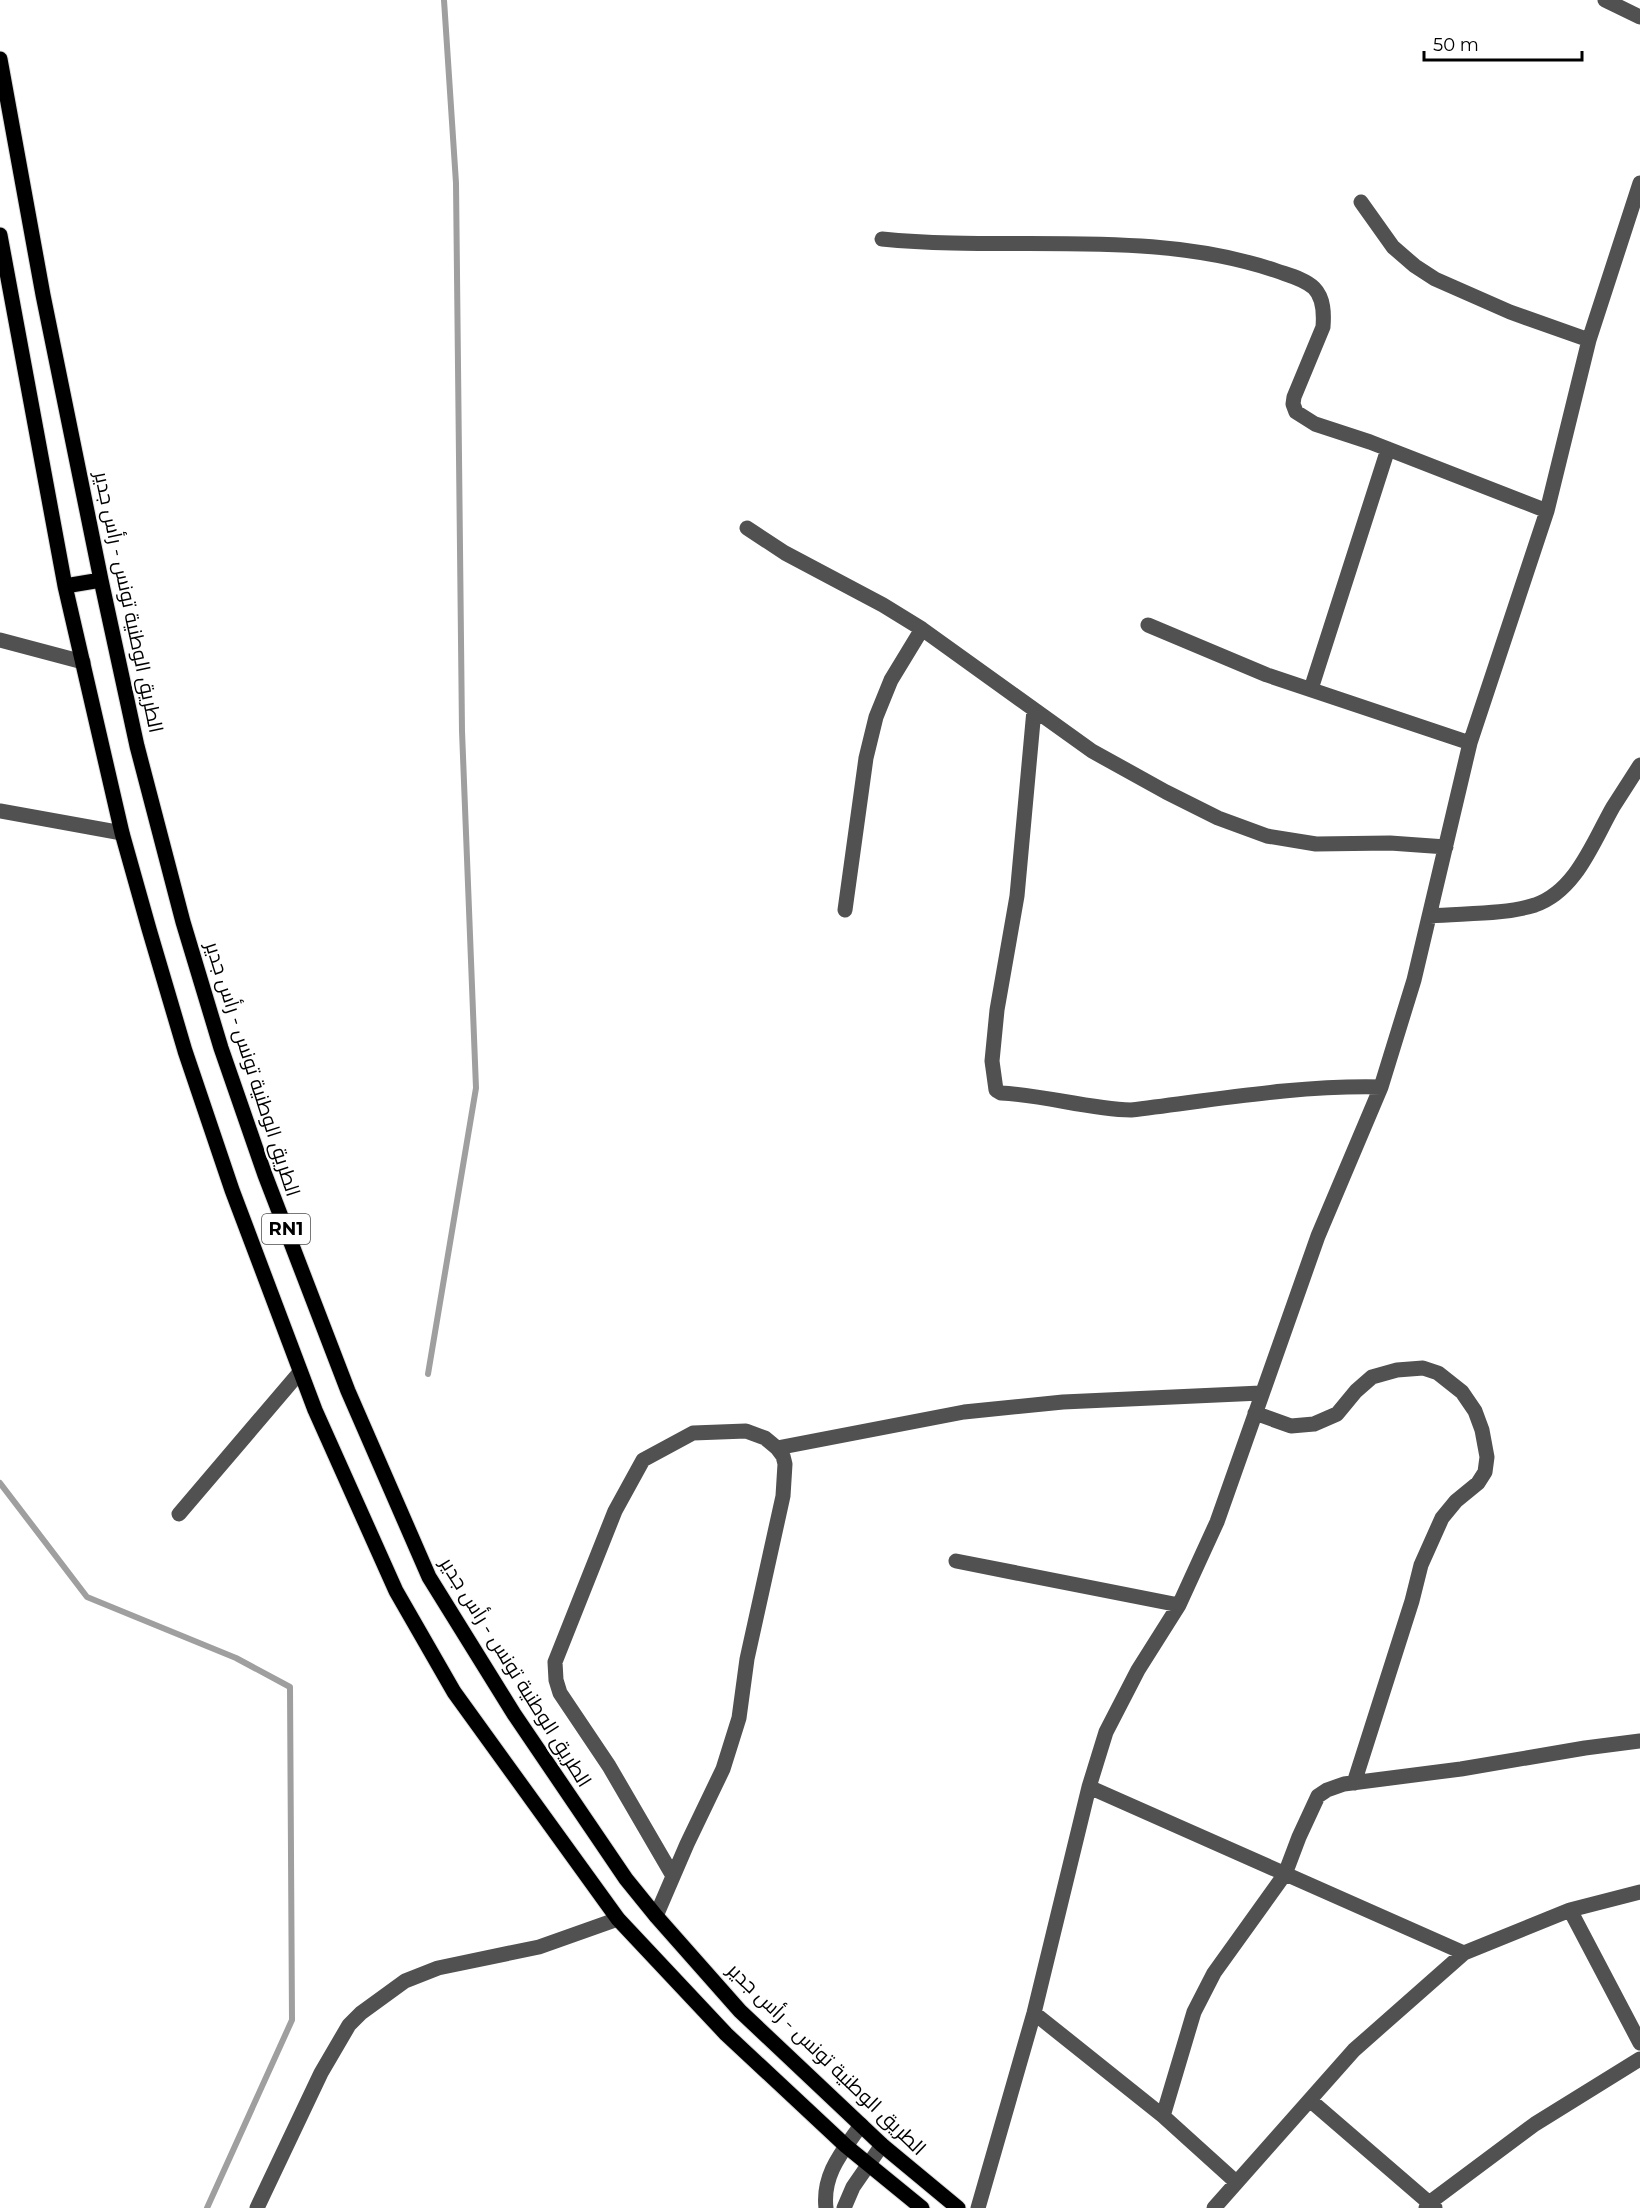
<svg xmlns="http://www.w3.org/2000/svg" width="1640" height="2208" viewBox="0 0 1640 2208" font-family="Montserrat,Cairo,sans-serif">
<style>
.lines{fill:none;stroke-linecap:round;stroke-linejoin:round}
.stream{stroke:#9f9f9f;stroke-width:6}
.major-casing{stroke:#dbdbdb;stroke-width:17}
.minor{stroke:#515151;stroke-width:15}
.major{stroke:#000;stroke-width:15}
.labels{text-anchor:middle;stroke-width:4.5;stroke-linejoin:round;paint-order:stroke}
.shield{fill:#fff;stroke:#4c4c4c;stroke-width:1.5}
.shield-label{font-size:18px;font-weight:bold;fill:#000}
.street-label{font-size:20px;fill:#000;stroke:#fff}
</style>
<rect width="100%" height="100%" fill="#fff"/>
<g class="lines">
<path class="stream" d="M428,1374L476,1088L462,731L456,183L444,0
M0,1483L87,1597L236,1658L290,1687L292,2020L207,2208"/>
<g class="major-casing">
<path id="major" d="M0,59L43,295L101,580L137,746L183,922L221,1048L265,1175L348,1391L429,1577L514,1714L626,1879L656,1916L740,2011L882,2145L958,2208
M0,235L65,586L122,833L149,929L185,1051L232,1190L315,1410L396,1591L454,1692L618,1919L726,2034L846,2146L922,2208
M65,586L101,580"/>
</g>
<path class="minor" d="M1605,0L1640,17
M1361,202L1393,247L1415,266L1435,279L1510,312L1589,340
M882,239C1012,252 1151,228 1277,271C1288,275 1305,279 1314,288C1324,298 1324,314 1323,327L1294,397L1293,404L1296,412L1315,424L1370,442L1547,511
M747,528L785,553L883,605L922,629L1092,751L1166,792L1218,818L1267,836L1316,844L1390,843L1446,847
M1148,625L1267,675L1470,743
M0,640L83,662
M1311,689L1388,449
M1034,710L1017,896L997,1010L992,1061L996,1090L1001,1093C1045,1095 1088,1109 1131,1110C1214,1100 1297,1085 1381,1087
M0,811L122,833
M845,910L866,758L876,717L891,680L922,629
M1430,916C1464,913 1503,915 1535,905C1576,891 1593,842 1613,807C1622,793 1631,779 1640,765
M1255,1413L1291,1426L1314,1424L1337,1414L1356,1391L1372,1377L1397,1370L1423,1368L1438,1373L1462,1392L1475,1411L1482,1430L1487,1457L1485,1472L1478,1483L1456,1501L1442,1518L1421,1565L1412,1601L1354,1783
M777,1448L964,1412L1063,1402L1261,1393
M179,1514L300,1372
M956,1561L1179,1605
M1089,1787L1464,1953
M1570,1910L1640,2043
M656,1916L687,1844L723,1769L739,1718L747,1659L783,1496L785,1464L783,1456L777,1448L765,1438L746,1431L693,1433L643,1460L615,1511L555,1662L556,1680L560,1693L609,1766L673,1876
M1034,2013L1163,2116L1236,2182
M1311,2101L1435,2208
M1163,2116L1194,2012L1214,1973L1285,1874L1299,1837L1318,1796L1327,1790L1344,1784L1461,1769L1585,1748L1640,1741
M257,2208L321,2073L349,2025L361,2013L405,1981L438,1968L539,1947L618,1919
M826,2208C822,2174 843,2151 861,2125
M844,2208L853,2187L882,2145
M978,2208L1034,2013L1089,1787L1106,1732L1138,1670L1179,1605L1217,1522L1318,1236L1381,1087L1414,980L1470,743L1547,511L1589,340L1640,183
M1214,2208L1354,2050L1464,1953L1570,1910L1640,1892
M1426,2208L1429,2203L1535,2124L1640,2059"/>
<use href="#major" class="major"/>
</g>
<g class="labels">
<rect class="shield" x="262" y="1214" width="48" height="30" rx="4.5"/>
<g class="shield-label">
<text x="286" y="1235">RN1</text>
</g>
<g class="street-label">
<text transform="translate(129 602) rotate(78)" y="7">الطريق الوطنية تونس - رأس جدير</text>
<text transform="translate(253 1069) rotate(72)" y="7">الطريق الوطنية تونس - رأس جدير</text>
<text transform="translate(516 1672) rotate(58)" y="7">الطريق الوطنية تونس - رأس جدير</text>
<text transform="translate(827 2059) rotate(44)" y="7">الطريق الوطنية تونس - رأس جدير</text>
</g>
</g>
<path d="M1424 51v9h158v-9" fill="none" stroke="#000000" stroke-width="3"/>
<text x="1433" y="51" font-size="18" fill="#000000" stroke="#ffffff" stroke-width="4.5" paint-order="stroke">50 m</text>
</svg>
